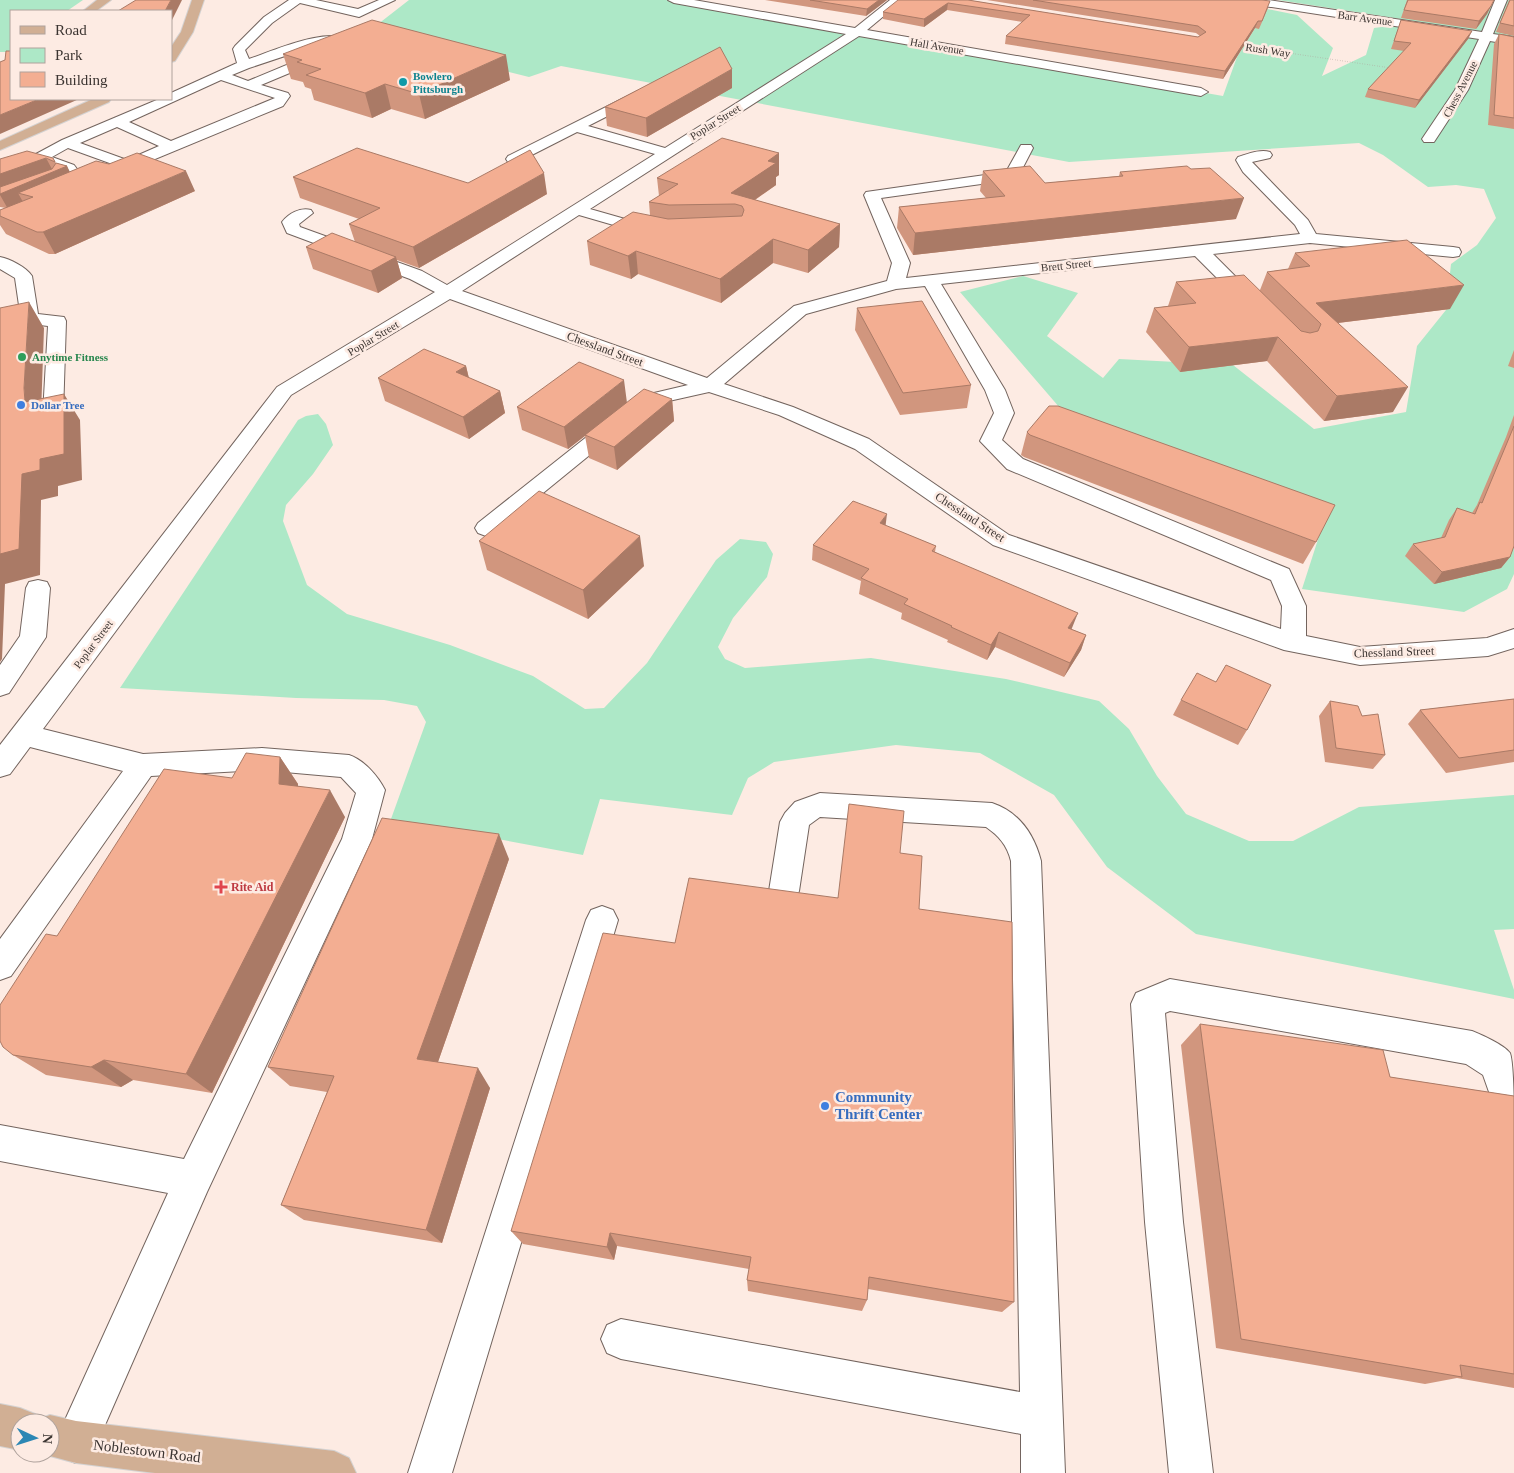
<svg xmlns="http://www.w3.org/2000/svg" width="1514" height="1473" viewBox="0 0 1514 1473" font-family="Georgia,serif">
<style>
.green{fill:#ade8c7}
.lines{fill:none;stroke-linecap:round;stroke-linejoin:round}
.minor-casing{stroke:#73645e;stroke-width:2}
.major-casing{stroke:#d4d2d2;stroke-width:2}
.path{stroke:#b0a29c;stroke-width:1;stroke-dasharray:0.5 2;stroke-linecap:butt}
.minor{fill:#fff;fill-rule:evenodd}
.major{fill:#d1af94;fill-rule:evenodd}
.wall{fill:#d1967e}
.shaded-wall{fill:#aa7a66}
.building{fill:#f3ae92;stroke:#aa7a66}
.culture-dot{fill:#0f9aa8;stroke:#fdebe3;stroke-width:2}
.leisure-dot{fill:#2e9e5b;stroke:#fdebe3;stroke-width:2}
.shop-dot{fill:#3f7fe0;stroke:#fdebe3;stroke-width:2}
.health-dot{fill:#e0444e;stroke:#fdebe3;stroke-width:2}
.labels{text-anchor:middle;stroke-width:5;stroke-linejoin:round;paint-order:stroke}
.far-street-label{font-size:11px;fill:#3b3431;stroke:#fdebe3}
.far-culture-label{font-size:11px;font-weight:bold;fill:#0d838f;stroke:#fdebe3;text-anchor:start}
.far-leisure-label{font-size:11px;font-weight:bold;fill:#27864d;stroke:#fdebe3;text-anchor:start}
.far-shop-label{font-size:11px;font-weight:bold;fill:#366cbe;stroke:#fdebe3;text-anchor:start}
.street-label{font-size:12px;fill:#3b3431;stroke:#fdebe3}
.health-label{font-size:12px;font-weight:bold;fill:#be3a42;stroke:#fdebe3;text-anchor:start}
.near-shop-label{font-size:15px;font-weight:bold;fill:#366cbe;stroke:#fdebe3;text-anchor:start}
.near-street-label{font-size:15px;fill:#3b3431;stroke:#fdebe3}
</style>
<rect width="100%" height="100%" fill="#fdebe3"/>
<path class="green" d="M0,0H83L67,11H11V50L8,52H0Z
M409,0H675L1223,96L1237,57L1267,9L1297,15L1333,48L1322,76L1366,55L1374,28L1420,22L1278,0H1514V574L1507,589L1464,612L1302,589L1322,527L1072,422L960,292L1023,276L1078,293L1047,336L1103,378L1119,359L1233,365L1314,429L1406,412L1417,346L1446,310L1451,264L1477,245L1496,218L1484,189L1456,185L1428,187L1383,155L1359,143L1069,162L561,66L529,77L364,35Z
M318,414L326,424L333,445L313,474L286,505L283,521L307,585L347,614L450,645L533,676L585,709L604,708L647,663L716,560L740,539L766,542L773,554L767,577L733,618L718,647L725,659L745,668L871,658L1006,679L1099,701L1129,729L1157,776L1186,814L1249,841H1293L1359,807L1514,795V929L1494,930L1514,990V999L1196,934L1107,867L1054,795L980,753L896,745L774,762L748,778L732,815L600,799L583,855L391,819L426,722L417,706L384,700L296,698L120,688L298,420L306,416Z"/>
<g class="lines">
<g class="minor-casing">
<path id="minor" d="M289,0H316L358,9L379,0H395L359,17L300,3L272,23L245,50L249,59C271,52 334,23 352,43L347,49L261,85L288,93L290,96L283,106L114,176L109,174L106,171L115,165L68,148L52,157L74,165L77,169L99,177L102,180L99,183L94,185L64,175L61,170C27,157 31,165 0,173V162L20,156L36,154L62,140L159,99H171V93L237,63L233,49L235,46L264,17ZM324,43L337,44L248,81L232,75L249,68ZM221,80L275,98L171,141L129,122ZM117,127L159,146L127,160L80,143Z
M668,0H694L855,28L890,0H903L867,30L1201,88L1208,92L1201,96L859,36L590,209L660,229L662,232L660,235H648L579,215L462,291L707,378L794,306L887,281L892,263L864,195L866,192L1006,172L1021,145H1031L1033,148L1017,179L881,198L910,263L906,278L1300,234L1295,225L1243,172L1236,160L1238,157C1248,154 1260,149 1270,152L1272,155L1270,158L1252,162L1308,220L1316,234L1453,247L1459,248L1461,252L1459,256L1453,257L1310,243L1213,254L1259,300L1262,304L1259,308L1253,309L1247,308L1195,256L941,284L1005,390L1014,413L1002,440L1023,459L1289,569L1306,606V636L1360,647L1487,638L1514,629V648L1488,656L1360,665L1284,650L993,545L855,449L779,415L709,392L651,405L494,533L486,536L478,533L475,528L478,523L637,397L688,385L450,299L291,395L43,729L143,754L262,748L349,755C364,760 378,776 385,790L372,839L207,1192L91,1457L76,1463L61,1457L55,1442L168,1193L0,1161V1125L184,1159L342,839L356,793L341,777L262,770L151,776L11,976L0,980V939L123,771L30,747L10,774L0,777V745L277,387L435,292L410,279L287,233L282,222C288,214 300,207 311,210L313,213L299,224L300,227L422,271L447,285L655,154L577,132L518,162H508L506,159L508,156L638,91L643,92L645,95L643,98L588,126L665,148L846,34L674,3ZM925,286L985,390L994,413L980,441L1007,469L1271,580L1282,606L1281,629L1009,535L869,439L793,407L724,384L806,314L896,289Z
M1239,0H1268L1482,32L1495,0H1507L1493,34L1514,37V45L1490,41L1468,90L1434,142H1424L1422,139L1455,90L1479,39L1245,3Z
M0,257C10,259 26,267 32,276L38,314L64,317L66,321L63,414L60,418L53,420L46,418L43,414L48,326L23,323L21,319L15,278L0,269Z
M38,580L47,582L50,588L46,637L9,693L0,696V665L20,636L26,588L29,582Z
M820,793L992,803C1019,812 1034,834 1041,861L1065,1473H1021V1434L621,1359L607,1353L601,1339L607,1325L621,1319L1020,1392L1011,861C1007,845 999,836 986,827L820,817L809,825L799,891L795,901L784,905L773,901L769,891L780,822L785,813L795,802Z
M602,906L613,910L618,920L452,1473H408L586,920L591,910Z
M1170,979L1472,1031C1482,1035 1504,1045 1510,1053C1514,1064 1514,1115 1514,1131L1501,1126L1483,1075L1466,1064L1170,1011L1165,1013L1183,1222L1213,1473H1169L1145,1222L1131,1004L1136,993Z"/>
</g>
<g class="major-casing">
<path id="major" d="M97,0H111L96,11H83Z
M192,0H204L193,32L175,61L171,62V47L181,32Z
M93,99H111L109,102L0,150V141Z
M0,1404L20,1408L35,1414L37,1420L50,1415L76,1421L334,1451L349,1458L356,1473H155L76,1463L39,1453H50V1423H20V1450L0,1446Z"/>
</g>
<path class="path" d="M1241,46L1391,68"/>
<use href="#minor" class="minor"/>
<use href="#major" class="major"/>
</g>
<path class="wall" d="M765,0H887L866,16Z
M968,0L1198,37L1200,36L1196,33L987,0H1262L1268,8L1259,29L1255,28L1223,79L1005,44L1006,36L1023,22L947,10L924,27L883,19V12Z
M1407,0H1494L1487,14L1476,29L1401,18Z
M1509,0H1514V36L1496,32Z
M1401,20L1472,31L1468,39L1415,108L1365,97L1368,89L1404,51L1391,49Z
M1499,34L1514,37V129L1488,125L1494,44Z
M283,54L510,80L425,119L391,109L372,118L314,100L311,89L305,87L303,82L291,79Z
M732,88L647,137L607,126L605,107Z
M779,153V175L776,177V185L755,200L840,224L839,247L808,273L773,263L721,303L638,274L631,279L590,265L587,241L650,215L649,202L659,196L657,178Z
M53,158L56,163L67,166L69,172L195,191L55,254H49L6,234L0,225V210L6,208L0,207V159Z
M983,171L1045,183L1119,176L1120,172L1236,219L913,255L897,228L899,207L986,198L980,191Z
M293,177L468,183L547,194L419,268L397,260L402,278L378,293L313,269L306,247L355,242L349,224L359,219L300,198Z
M1295,253L1450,309L1338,323L1393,412L1324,421L1267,361L1180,372L1146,332L1154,308L1168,306L1176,282L1260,290L1267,272L1288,269Z
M857,308L971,385L967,408L900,415L855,330Z
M1514,350V368L1508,366Z
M466,366L469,378L500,391L505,413L469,439L385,401L378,378Z
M672,399L674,421L617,470L589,458L585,436L568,449L522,430L517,407L627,403Z
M1514,415V546L1510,557L1501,568L1434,584L1405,556L1413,544L1441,538L1449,520L1457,508L1472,513L1477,505L1506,437Z
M1027,432L1316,542L1303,564L1024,457L1021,455Z
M886,526L936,546L935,552L1072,628L1071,629L1086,635L1081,650L1064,677L995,647L987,660L947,642L948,640L901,619L902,613L859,594L861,581L812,560L813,545Z
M479,541L644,566L588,619L487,570Z
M1514,699V762L1446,773L1408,724L1420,710Z
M1181,700L1247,730L1238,745L1173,715Z
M1330,701L1362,716L1385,755L1373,769L1325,762L1319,716Z
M280,757L298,784V786L345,817L212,1093L133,1080L121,1087L46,1075L13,1055L57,936L232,778Z
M900,853L919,909L1014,1302L1002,1312L868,1289L867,1300L862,1311L748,1291L747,1280L749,1269L617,1246L614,1260L523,1244L511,1231L675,943L837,898Z
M509,859L438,1062L490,1088L442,1243L304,1220L281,1205L327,1092L290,1086L268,1067Z
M1200,1024L1390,1077L1514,1096V1388L1457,1378L1425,1384L1216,1348L1181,1045Z"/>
<path class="shaded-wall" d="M171,0H182L171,22V11H165Z
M879,0H887L866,16L867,9Z
M948,3L947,10L924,27V19Z
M1491,6L1487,14L1476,29L1479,21Z
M1258,21L1255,28L1223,79L1225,71Z
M1472,31L1468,39L1415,108L1419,100Z
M506,55L510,80L425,119L419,94Z
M732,69V88L647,137L646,118Z
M385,84L391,109L372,118L365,93Z
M39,99H79L0,134V115Z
M779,153V175L776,177V185L743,208L731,193L768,161Z
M46,158L53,171L0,191V174Z
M67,166L74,180L18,193L23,202L8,209L0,195V194Z
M186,171L195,191L55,254L43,232Z
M544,173L547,194L419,268L413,247Z
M1244,198L1236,219L913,255L915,233Z
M840,224L839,247L808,273V250Z
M773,239V263L721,303L720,279Z
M636,251L638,274L631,279L628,256Z
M396,257L402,278L378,293L371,271Z
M1464,285L1450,309L1321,325L1316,303Z
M29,302L44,328L41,414L25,402L24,388Z
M1278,337L1267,361L1180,372L1189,347Z
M466,366L471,388L456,372Z
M624,380L627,403L568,449L564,427Z
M1408,387L1393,412L1324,421L1337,396Z
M500,391L505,413L469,439L463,417Z
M64,394L80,420L82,480L58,486V496L41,500L40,575L5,584L2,659L0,662V554L22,474L40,459Z
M672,399L674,421L617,470L614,447Z
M887,514L885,530L880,523Z
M640,536L644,566L588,619L583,590Z
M1510,557L1501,568L1434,584L1442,572Z
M1078,613L1072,628L1063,643L1068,628Z
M999,632L995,647L987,660L991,645Z
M1086,635L1081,650L1064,677L1070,663Z
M280,757L298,784L297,811L279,784Z
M330,790L345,817L212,1093L186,1074Z
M499,834L509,859L432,1079L417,1059Z
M104,1060L133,1080L121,1087L91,1067Z
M478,1068L490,1088L442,1243L426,1230Z
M610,1233L617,1246L614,1260L607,1247Z"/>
<path class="building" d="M136,0H171L165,11H118Z
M810,0H879L867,9Z
M898,0H968L1198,37L1206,32L1198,26L1033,0H1262L1270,1L1262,21H1258L1225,71L1006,36L1030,15L948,3L924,19L883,12Z
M1408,0H1494L1491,6L1479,21L1404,10Z
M1510,0H1514V26L1500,23Z
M372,20L506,55L419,94L385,84L365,93L306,75L321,69L297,62L302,60L283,54Z
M1401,20L1472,31L1419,100L1368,89L1411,43L1394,41Z
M1499,34L1514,37V118L1494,115Z
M720,47L732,69L646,118L605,107Z
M6,51H11V99H39L0,115V62L5,60Z
M722,138L779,153L768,161L776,163L731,193L840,224L808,250L773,239L720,279L636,251L628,256L587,241L633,212L668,219L742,216L744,210L742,206L735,204L669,205L649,202L678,184L657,178Z
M357,148L468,183L530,150L544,173L413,247L349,224L380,208L293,177Z
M27,151L53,158L55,162L46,158L0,174V159Z
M137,153L186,171L43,232H37L0,216V210L33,197L18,193L96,161L109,164Z
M56,163L67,166L0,194V187L52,169Z
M1030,166L1045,183L1123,176L1120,172L1187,166L1191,169L1210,168L1244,198L915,233L899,207L1005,196L983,171Z
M332,233L396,257L371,271L306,247Z
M1407,240L1464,285L1316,303L1408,387L1337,396L1278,337L1189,347L1154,308L1196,303L1176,282L1244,275L1301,331L1310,333L1318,331L1321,324L1267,272L1310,266L1295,253Z
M922,301L971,385L903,393L857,308Z
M29,302L24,388L25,402L64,394V454L40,459V470L22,474L19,549L0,554V308Z
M424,349L466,366L456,372L500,391L463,417L378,378Z
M579,362L624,380L564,427L517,407Z
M644,389L672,399L614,447L585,435Z
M1049,406H1058L1335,505L1316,542L1030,435L1027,432Z
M1514,426V546L1510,557L1442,572L1413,544L1445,537L1457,508L1475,514L1480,502L1482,503Z
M539,491L640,536L583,590L479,541Z
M853,501L887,514L880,523L936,546L932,551L1078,613L1068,628L1086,635L1070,663L999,632L991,645L951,627L952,626L904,604L908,599L861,578L869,569L813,545Z
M1226,665L1271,685L1247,730L1181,700L1197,673L1216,682Z
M1514,699V750L1459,758L1420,710Z
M1330,701L1358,706L1362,716L1378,714L1385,755L1336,748Z
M246,753L280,757L279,784L330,790L186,1074L104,1060L91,1067L13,1055L3,1047L0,1041V1005L46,934L57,936L164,769L232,778Z
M849,804L904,811L900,853L922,856L919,909L1012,922L1014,1302L869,1277L867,1300L747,1280L751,1257L610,1233L607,1247L511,1231L603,933L675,943L689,878L838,898Z
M382,818L499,834L417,1059L478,1068L426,1230L281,1205L334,1076L268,1067Z
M1200,1024L1383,1050L1390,1077L1514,1096V1374L1460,1365L1462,1377L1241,1339Z"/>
<circle class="culture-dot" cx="403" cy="82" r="5"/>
<circle class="leisure-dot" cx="22" cy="357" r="5"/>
<g class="shop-dot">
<circle cx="21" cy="405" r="5"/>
<circle cx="825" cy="1106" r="5"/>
</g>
<path class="health-dot" d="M218.5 879.5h5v5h5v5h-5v5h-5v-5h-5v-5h5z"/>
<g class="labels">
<g class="far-street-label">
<text transform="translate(1365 18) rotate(8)" y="4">Barr Avenue</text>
<text transform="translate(937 46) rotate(10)" y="4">Hall Avenue</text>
<text transform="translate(1268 50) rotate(9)" y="4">Rush Way</text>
<text transform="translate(1460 89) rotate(-63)" y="4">Chess Avenue</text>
<text transform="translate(715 122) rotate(-32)" y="4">Poplar Street</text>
<text transform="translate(1066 265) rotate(-6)" y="4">Brett Street</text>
<text transform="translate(373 338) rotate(-31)" y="4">Poplar Street</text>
<text transform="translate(93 644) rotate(-53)" y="4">Poplar Street</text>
</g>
<g class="far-culture-label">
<text x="413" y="80">Bowlero<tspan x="413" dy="13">Pittsburgh</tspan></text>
</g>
<g class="far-leisure-label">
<text x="32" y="361">Anytime Fitness</text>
</g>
<g class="far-shop-label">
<text x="31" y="409">Dollar Tree</text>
</g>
<g class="street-label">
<text transform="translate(605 349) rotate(20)" y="4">Chessland Street</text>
<text transform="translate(970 517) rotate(33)" y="4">Chessland Street</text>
<text transform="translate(1394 652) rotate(-2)" y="4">Chessland Street</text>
</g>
<g class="health-label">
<text x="231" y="891">Rite Aid</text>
</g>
<g class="near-shop-label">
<text x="835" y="1102">Community<tspan x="835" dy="17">Thrift Center</tspan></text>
</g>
<g class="near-street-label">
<text transform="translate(147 1451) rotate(7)" y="5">Noblestown Road</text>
</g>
</g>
<rect x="10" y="10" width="162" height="90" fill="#fdebe3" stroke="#afa29c"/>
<rect x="20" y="26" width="25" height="8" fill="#d1af94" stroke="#afa29c"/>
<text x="55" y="35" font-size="15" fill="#3b3431">Road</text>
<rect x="20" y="48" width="25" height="15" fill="#ade8c7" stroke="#afa29c"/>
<text x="55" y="60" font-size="15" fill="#3b3431">Park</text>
<rect x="20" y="72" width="25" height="15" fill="#f3ae92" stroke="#afa29c"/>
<text x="55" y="85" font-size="15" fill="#3b3431">Building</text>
<g transform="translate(35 1438) rotate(94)"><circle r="24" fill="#fdebe3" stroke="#afa29c"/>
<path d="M0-4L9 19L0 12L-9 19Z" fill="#2c87b4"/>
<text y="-8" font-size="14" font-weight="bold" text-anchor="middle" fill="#3b3431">N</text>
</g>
</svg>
